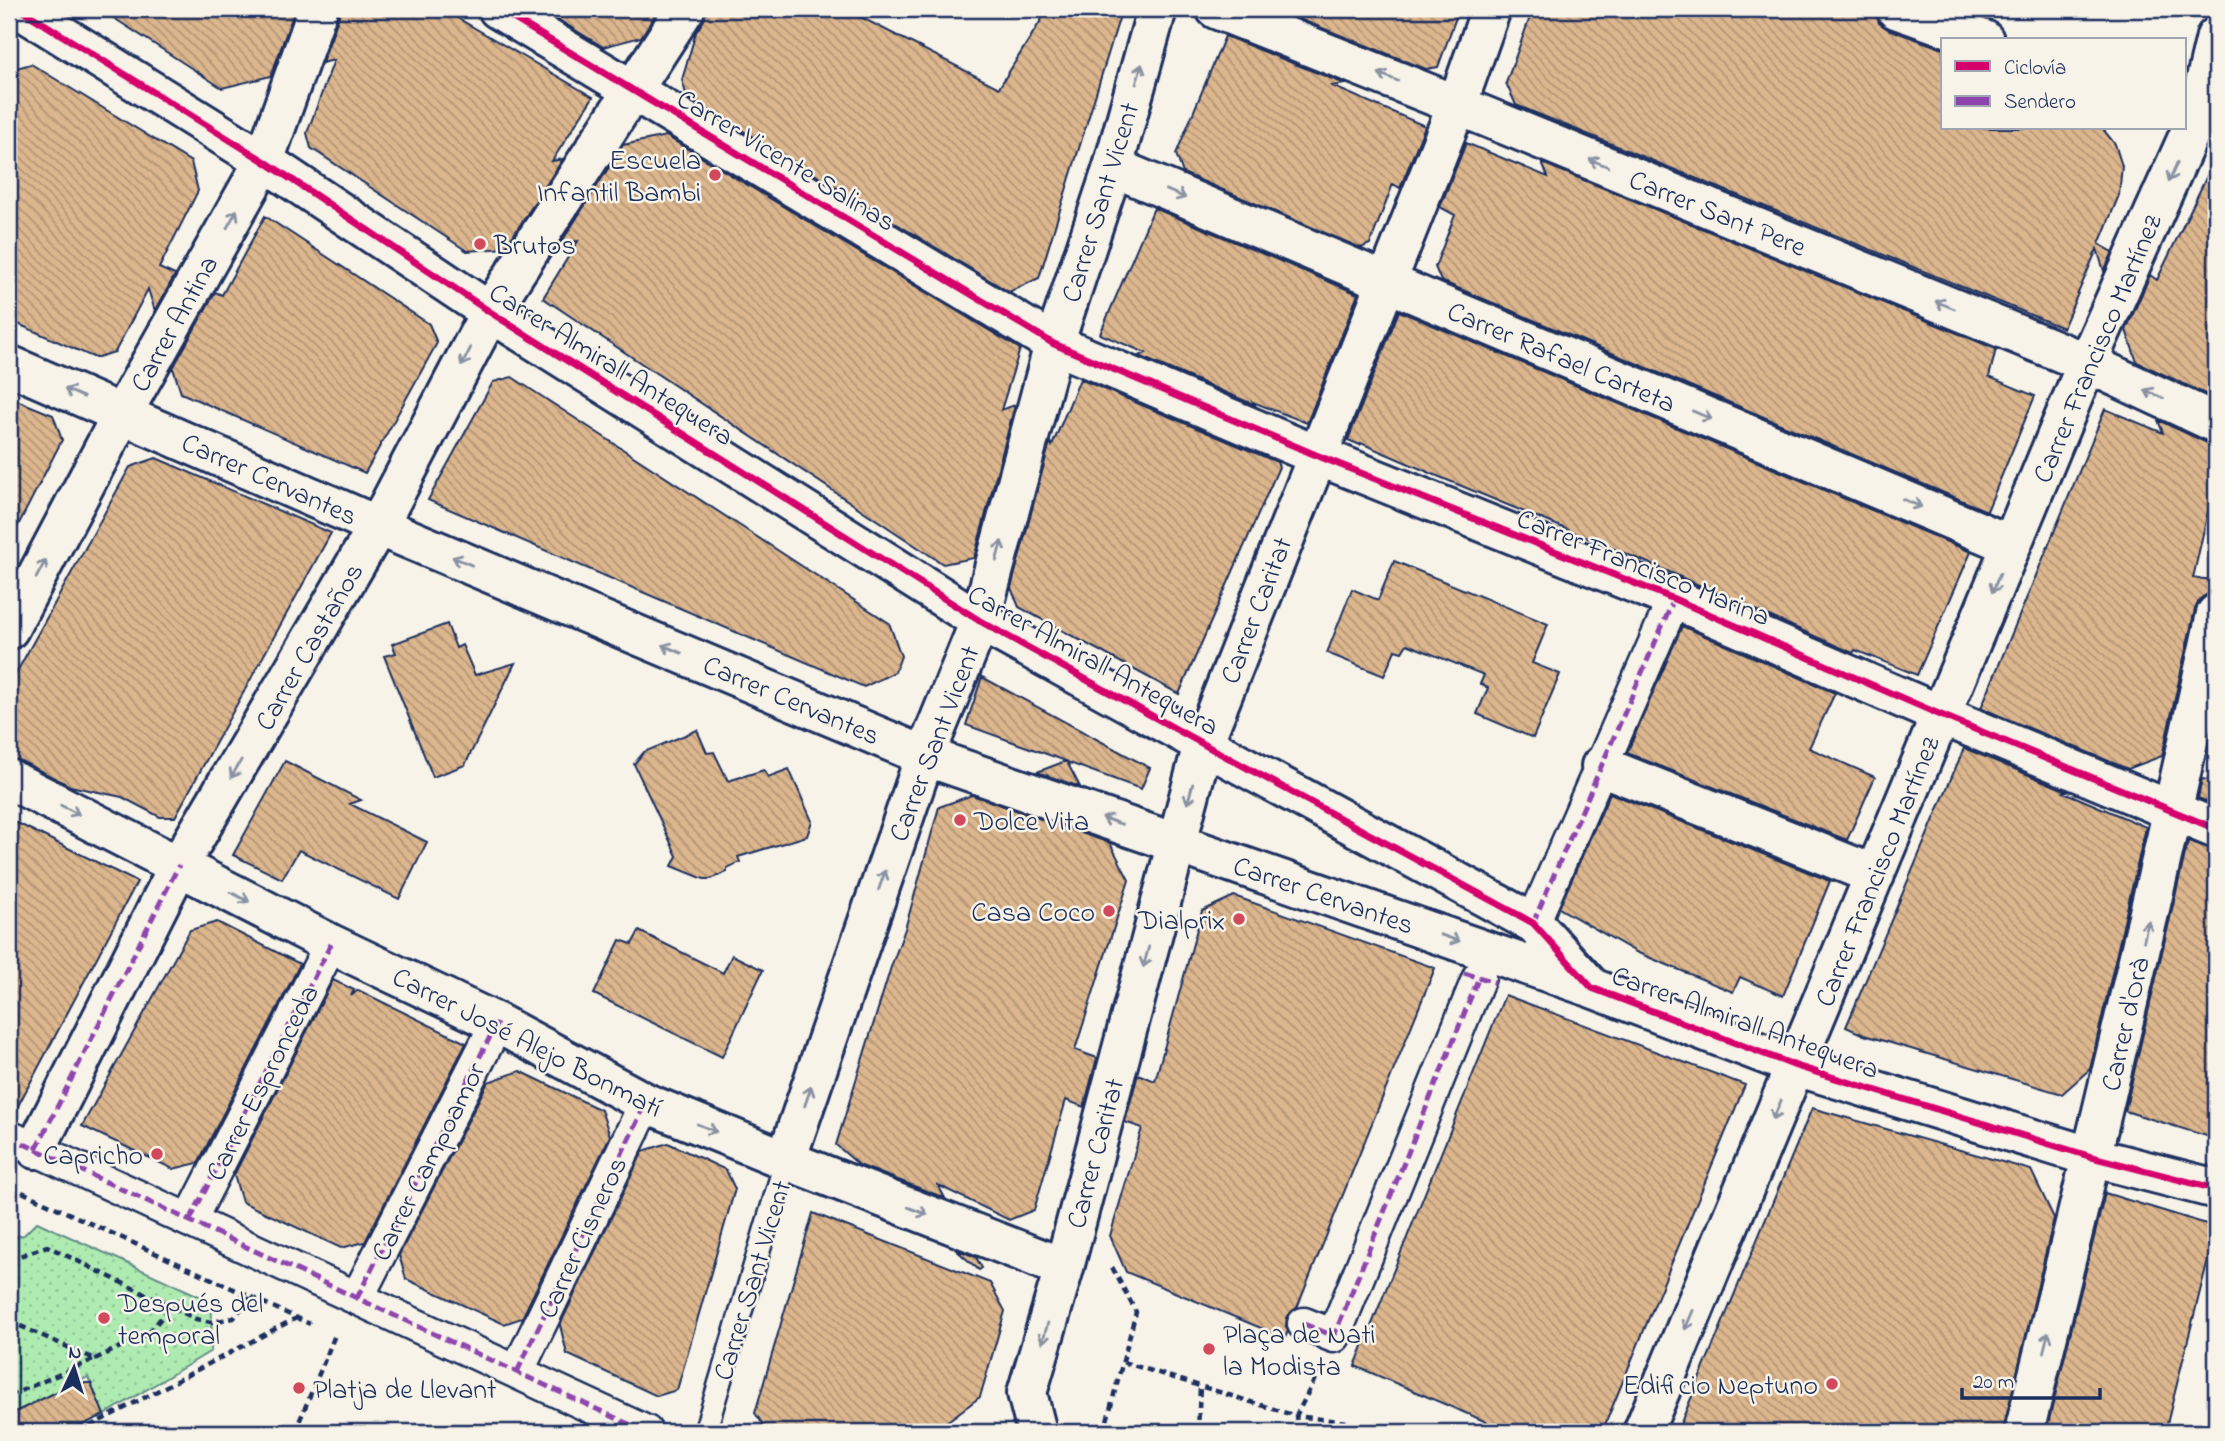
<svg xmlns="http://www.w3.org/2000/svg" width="2225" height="1441" viewBox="0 0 2225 1441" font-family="'Indie Flower',sans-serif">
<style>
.park{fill:url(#park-dots);stroke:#648d88;stroke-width:2}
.building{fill:url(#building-back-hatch);stroke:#1b2f5e;stroke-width:2}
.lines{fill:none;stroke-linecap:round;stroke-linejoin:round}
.service-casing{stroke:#1b2f5e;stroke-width:26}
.pedestrian-casing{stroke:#1b2f5e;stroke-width:37}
.minor-casing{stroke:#1b2f5e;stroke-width:44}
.path{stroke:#1b2f5e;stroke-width:4.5;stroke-dasharray:7 5;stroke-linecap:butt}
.service{stroke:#f7f3e8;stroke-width:21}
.pedestrian{stroke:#f7f3e8;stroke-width:32}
.minor{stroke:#f7f3e8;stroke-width:38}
.quiet{stroke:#8e44ad;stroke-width:5;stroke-dasharray:10 5;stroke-linecap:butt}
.cycleway-casing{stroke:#f7f3e8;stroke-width:11}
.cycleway{stroke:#d6006c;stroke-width:7}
.oneway{stroke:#8991a3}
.poi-dot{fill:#d1495b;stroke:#f7f3e8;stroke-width:2.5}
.labels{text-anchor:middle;stroke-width:5;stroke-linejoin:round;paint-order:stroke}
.poi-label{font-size:28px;fill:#1b2f5e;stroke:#f7f3e8;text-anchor:end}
.street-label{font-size:28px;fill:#1b2f5e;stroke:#f7f3e8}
</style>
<defs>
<pattern id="park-dots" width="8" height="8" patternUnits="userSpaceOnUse" patternTransform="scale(1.75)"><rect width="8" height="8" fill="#aeebb1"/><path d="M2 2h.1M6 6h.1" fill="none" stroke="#95ca9b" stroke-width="1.8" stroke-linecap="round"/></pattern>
<pattern id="building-back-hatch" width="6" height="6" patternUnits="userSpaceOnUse" patternTransform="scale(1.75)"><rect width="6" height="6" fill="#dcb68d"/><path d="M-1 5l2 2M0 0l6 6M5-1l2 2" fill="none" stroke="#b29476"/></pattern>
</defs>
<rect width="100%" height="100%" fill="#f7f3e8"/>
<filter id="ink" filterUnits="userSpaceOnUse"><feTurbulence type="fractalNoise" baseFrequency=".0143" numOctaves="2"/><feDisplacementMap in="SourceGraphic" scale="14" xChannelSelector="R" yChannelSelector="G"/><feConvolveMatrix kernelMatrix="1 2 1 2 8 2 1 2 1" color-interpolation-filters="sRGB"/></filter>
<g filter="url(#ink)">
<path class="park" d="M37,1222L212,1302L211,1351L104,1415L88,1377L9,1415V1238L24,1235Z"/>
<path class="building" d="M100,9H295L271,76L222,88Z
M339,9H442L593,97L552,161L563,159L505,248L467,251L311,148L307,133L334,60L322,63L339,16Z
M552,9H659L641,37L603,47L554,17Z
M707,9H845L999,88L1048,9H1122L1039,278L1009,292L687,97L682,80L696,32L704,20Z
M1274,9H1459L1438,67L1426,69Z
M1533,9H1875L1879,23L1888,29L1943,49V128H2102L2115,144L2122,166L2119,195L2099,244L2113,252L2104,271L2097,249L2063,328L1516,105L1506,83Z
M1225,36L1345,84L1332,86L1425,126L1400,188L1393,184L1370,244L1361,248L1183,173L1176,154Z
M31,64L191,162L198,191L159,268L175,275L155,311L148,289L115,352L95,358L9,320V70Z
M666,136L1020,349L1001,410L1015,405L974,558L943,564L543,298L578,241L561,243L623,145Z
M1466,143L1548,177L1542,163L1996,349L1989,377L2035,396L1987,511L1441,281L1435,267L1455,215L1440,207Z
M2216,157V399L2137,362L2126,330L2150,275L2157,280Z
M1154,208L1358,294L1307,423L1253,402L1255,405L1139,356L1146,353L1100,334Z
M265,216L429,324L437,343L365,473L181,393L173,368L215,292L222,295Z
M1399,311L1971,552L1917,675L1855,650L1853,653L1658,567L1435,475L1361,443L1360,445L1348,440Z
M512,377L889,623L901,656L895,672L864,687L428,500L493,382Z
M1080,379L1277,462L1279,467L1179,694L1019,607L1011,588L1050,442L1052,446Z
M9,397L53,415L62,440L9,543Z
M2105,409L2163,433L2158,420L2207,443L2216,445V476L2193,578L2216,580V593H2209L2200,599L2195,609L2162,756L2128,769L1981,708Z
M156,458L331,533L175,817H160L122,797L70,786L19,760L9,757V686L130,467Z
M1394,561L1548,624L1532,663L1560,674L1533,738L1477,714L1488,688L1480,684L1484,675L1407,644L1402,652L1395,650L1384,676L1327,653L1352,589L1378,600Z
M447,624L456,648L462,645L475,675L515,663L465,765L433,777L384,656L396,653L392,644Z
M1682,626L1835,693L1809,748L1875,777L1847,840L1627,753Z
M982,677L1150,768L1141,789L1067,762L1080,787L1037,772L1066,761L966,725Z
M697,730L707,753L714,752L728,781L764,770L768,777L789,769L812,821L807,836L738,857L740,862L727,868V872L711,879H704L672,866L677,856L634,764L644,752Z
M1964,748L2067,791L2064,792L2146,827L2090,1069L2062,1094L1864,1035L1846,1027Z
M285,761L361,800L350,804L427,842L399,899L299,850L282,879L233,855Z
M2202,779L2216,781V805L2198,798Z
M1610,793L1830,881L1783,996L1740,977L1733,992L1636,952L1559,908Z
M972,795L1110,843L1129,880L1075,1050L1097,1058L1084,1107L1066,1100L1034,1210L1009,1220L938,1185L945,1198L859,1165L836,1145L891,967L905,929L939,807Z
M9,819L137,882L11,1119H9Z
M2188,841L2216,850V1139L2125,1111Z
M1234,896L1435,968L1297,1308L1287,1317L1286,1326L1288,1331L1285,1338L1126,1272L1110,1236L1142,1128L1125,1122L1138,1074L1155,1081L1202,911Z
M217,922L300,964L198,1163L173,1169L82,1126L190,930Z
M639,931L723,973L732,955L763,970L722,1057L594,994L620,940L632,944Z
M333,980L354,990L351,996L358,990L466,1043L365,1242L341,1248L242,1202L234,1175Z
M1505,995L1745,1085L1602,1432H1510L1355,1366Z
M520,1071L601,1110L610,1136L522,1318L504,1324L406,1279L399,1255L488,1082Z
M1812,1108L2031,1170L2054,1218L2003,1432H1677Z
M668,1143L726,1170L735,1189L677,1390L657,1396L567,1354L560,1325L643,1151Z
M2105,1193L2216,1227L2165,1432H2046Z
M813,1213L990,1283L1005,1311L980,1397L933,1432H824L765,1427L755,1413Z
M955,1249L976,1257L982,1268L979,1270Z
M75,1383H91L104,1415L67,1432H9V1415Z"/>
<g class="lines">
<g class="service-casing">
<path id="service" d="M705,1432L786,1160"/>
</g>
<g class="pedestrian-casing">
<path id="pedestrian" d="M1533,923L1674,599
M9,1137L646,1432
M190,1220L331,944
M357,1298L497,1023
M1304,1324L1334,1336L1479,977
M517,1372L646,1103"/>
</g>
<g class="minor-casing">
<path id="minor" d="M20,9L264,161L490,312L980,621L1203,744L1533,923L1592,988L1796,1066L2092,1157L2216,1189
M498,9L1054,344L1316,455L1674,599L1941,715L2216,829
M1216,9L1457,105L2087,363L2216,423
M1896,9L1984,40
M1113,167L2011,545
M9,365L378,526L925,756L1587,986
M9,629L122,414L264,161L318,9
M1601,766L1875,875
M9,779L331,944L497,1023L646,1103L786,1160L1064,1268
M36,1149L179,865L378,526L490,312L685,9
M786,1160L925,756L980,621L1054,344L1113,167L1157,9
M1037,1432L1027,1393L1064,1268L1203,744L1457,105L1491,9
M1643,1432L2087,363L2197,117L2216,37
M2024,1432C2091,1160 2157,888 2216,614"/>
</g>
<path class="path" d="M22,1192L310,1324
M9,1194L12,1187
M9,1258L17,1257L47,1246L196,1319L211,1322L234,1318L250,1297
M9,1321L95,1359L9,1396
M95,1359L148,1334L171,1306
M1123,1362L1296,1416L1318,1373
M79,1432L298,1317
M295,1432L335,1335
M1104,1432L1136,1312L1111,1265
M1198,1432L1200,1386
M1298,1432L1296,1416L1347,1422L1371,1432"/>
<use href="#service" class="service"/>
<use href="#pedestrian" class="pedestrian"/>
<use href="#minor" class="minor"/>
<path class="quiet" d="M1533,923L1674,599
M1464,973L1495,982
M9,1137L646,1432
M36,1149L179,865
M190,1220L331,944
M357,1298L497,1023
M1304,1324L1334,1336L1479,977
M517,1372L646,1103"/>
<g class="cycleway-casing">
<path id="cycleway" d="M20,9L264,161L490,312L980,621L1203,744L1533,923L1592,988L1796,1066L2092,1157L2216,1189
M498,9L1054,344L1316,455L1674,599L1941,715L2216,829"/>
</g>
<use href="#cycleway" class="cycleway"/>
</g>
<defs><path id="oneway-shaft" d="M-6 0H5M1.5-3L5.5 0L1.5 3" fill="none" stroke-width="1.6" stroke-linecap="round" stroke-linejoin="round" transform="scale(1.75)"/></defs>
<g class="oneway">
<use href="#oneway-shaft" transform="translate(1139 74) rotate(-74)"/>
<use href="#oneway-shaft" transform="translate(1388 77) rotate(-158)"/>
<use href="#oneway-shaft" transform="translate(1599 163) rotate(-158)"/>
<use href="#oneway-shaft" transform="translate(2173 172) rotate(114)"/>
<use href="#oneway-shaft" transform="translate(1176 194) rotate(23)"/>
<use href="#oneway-shaft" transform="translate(232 219) rotate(-61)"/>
<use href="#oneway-shaft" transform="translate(1945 305) rotate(-158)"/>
<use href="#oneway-shaft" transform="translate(466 357) rotate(117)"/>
<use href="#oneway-shaft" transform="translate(74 393) rotate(-156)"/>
<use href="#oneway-shaft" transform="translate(2154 394) rotate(-155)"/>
<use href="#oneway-shaft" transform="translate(1702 415) rotate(23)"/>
<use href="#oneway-shaft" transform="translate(1912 503) rotate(23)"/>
<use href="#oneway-shaft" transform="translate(999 551) rotate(-75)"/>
<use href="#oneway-shaft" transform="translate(462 561) rotate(-157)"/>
<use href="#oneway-shaft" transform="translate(41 569) rotate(-62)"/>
<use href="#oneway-shaft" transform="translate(1996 583) rotate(113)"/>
<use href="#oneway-shaft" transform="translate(672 649) rotate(-157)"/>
<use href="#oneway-shaft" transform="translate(236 769) rotate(120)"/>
<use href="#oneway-shaft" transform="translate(1190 794) rotate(105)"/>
<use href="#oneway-shaft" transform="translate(70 810) rotate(27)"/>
<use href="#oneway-shaft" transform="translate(1112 821) rotate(-161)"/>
<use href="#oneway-shaft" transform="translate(882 880) rotate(-71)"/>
<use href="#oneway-shaft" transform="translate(240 897) rotate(27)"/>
<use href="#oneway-shaft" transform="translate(2146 931) rotate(-77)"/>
<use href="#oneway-shaft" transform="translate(1450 938) rotate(19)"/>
<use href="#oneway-shaft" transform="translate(1146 957) rotate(105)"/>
<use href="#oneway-shaft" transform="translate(808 1096) rotate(-71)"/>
<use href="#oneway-shaft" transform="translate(1777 1110) rotate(113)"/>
<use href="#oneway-shaft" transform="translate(707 1128) rotate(22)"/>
<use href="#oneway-shaft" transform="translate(918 1211) rotate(21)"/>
<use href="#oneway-shaft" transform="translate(1689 1320) rotate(113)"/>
<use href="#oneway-shaft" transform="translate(1045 1333) rotate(106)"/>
<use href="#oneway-shaft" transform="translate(2046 1342) rotate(-76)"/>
</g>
</g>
<g class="poi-dot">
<circle cx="715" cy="175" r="7"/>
<circle cx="480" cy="244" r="7"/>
<circle cx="960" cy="820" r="7"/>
<circle cx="1109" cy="911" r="7"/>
<circle cx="1239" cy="919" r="7"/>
<circle cx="157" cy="1154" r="7"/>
<circle cx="104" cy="1318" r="7"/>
<circle cx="1209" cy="1349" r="7"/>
<circle cx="1832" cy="1384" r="7"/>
<circle cx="299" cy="1388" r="7"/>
</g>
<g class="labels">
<g class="poi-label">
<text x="701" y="169">Escuela<tspan x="701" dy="32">Infantil Bambi</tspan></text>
<text x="494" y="254" text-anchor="start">Brutos</text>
<text x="974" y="830" text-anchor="start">Dolce Vita</text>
<text x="1095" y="921">Casa Coco</text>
<text x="1225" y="929">Dialprix</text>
<text x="143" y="1164">Capricho</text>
<text x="118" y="1312" text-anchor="start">Después del<tspan x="118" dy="32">temporal</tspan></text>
<text x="1223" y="1343" text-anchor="start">Plaça de Nati<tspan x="1223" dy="32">la Modista</tspan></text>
<text x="1818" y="1394">Edificio Neptuno</text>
<text x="313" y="1398" text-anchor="start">Platja de Llevant</text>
</g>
<g class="street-label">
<text transform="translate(787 159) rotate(31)" y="10">Carrer Vicente Salinas</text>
<text transform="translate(1099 202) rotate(-73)" y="10">Carrer Sant Vicent</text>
<text transform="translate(1718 212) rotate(22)" y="10">Carrer Sant Pere</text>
<text transform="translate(173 323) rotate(-61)" y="10">Carrer Antina</text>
<text transform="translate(2096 348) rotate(-67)" y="10">Carrer Francisco Martínez</text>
<text transform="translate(1562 356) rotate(23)" y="10">Carrer Rafael Carteta</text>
<text transform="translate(612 363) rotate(32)" y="10">Carrer Almirall Antequera</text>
<text transform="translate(270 478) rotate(24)" y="10">Carrer Cervantes</text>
<text transform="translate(1644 566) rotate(22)" y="10">Carrer Francisco Marina</text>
<text transform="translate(1255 610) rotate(-69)" y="10">Carrer Caritat</text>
<text transform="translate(308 646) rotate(-60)" y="10">Carrer Castaños</text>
<text transform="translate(1094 659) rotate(29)" y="10">Carrer Almirall Antequera</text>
<text transform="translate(792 699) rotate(23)" y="10">Carrer Cervantes</text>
<text transform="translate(933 743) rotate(-69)" y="10">Carrer Sant Vicent</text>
<text transform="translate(1876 871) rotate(-68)" y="10">Carrer Francisco Martínez</text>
<text transform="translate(1324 894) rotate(19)" y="10">Carrer Cervantes</text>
<text transform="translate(1746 1021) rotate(20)" y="10">Carrer Almirall Antequera</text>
<text transform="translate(2124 1024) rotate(-77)" y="10">Carrer d'Orà</text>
<text transform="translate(528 1041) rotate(27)" y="10">Carrer José Alejo Bonmatí</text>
<text transform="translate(261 1082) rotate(-63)" y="10">Carrer Espronceda</text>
<text transform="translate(1094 1153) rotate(-75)" y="10">Carrer Caritat</text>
<text transform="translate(427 1161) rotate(-63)" y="10">Carrer Campoamor</text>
<text transform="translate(581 1237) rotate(-65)" y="10">Carrer Cisneros</text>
<text transform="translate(751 1280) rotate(-73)" y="10">Carrer Sant Vicent</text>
</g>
</g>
<rect width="2225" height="1441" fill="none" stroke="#f7f3e8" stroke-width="35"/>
<rect x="18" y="18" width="2190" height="1406" fill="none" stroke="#1b2f5e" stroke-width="2.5" filter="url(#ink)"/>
<rect x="1941" y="38" width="245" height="91" fill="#f7f3e8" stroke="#9fa5b1" stroke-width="2"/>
<rect x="1955" y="61" width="35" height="10" fill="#d6006c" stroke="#9fa5b1" stroke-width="2"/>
<text x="2004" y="74" font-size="21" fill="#1b2f5e">Ciclovía</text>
<rect x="1955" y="96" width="35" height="10" fill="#8e44ad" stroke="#9fa5b1" stroke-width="2"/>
<text x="2004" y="108" font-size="21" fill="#1b2f5e">Sendero</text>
<g transform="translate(74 1368) rotate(4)" stroke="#f7f3e8" stroke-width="5" paint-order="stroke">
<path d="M0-5L12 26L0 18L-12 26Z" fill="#1b2f5e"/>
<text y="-10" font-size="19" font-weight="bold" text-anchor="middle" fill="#1b2f5e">N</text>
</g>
<path d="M1962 1388v10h138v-10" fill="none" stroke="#1b2f5e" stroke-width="3.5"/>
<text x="1973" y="1388" font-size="21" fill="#1b2f5e" stroke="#f7f3e8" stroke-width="5" paint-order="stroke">20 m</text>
</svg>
